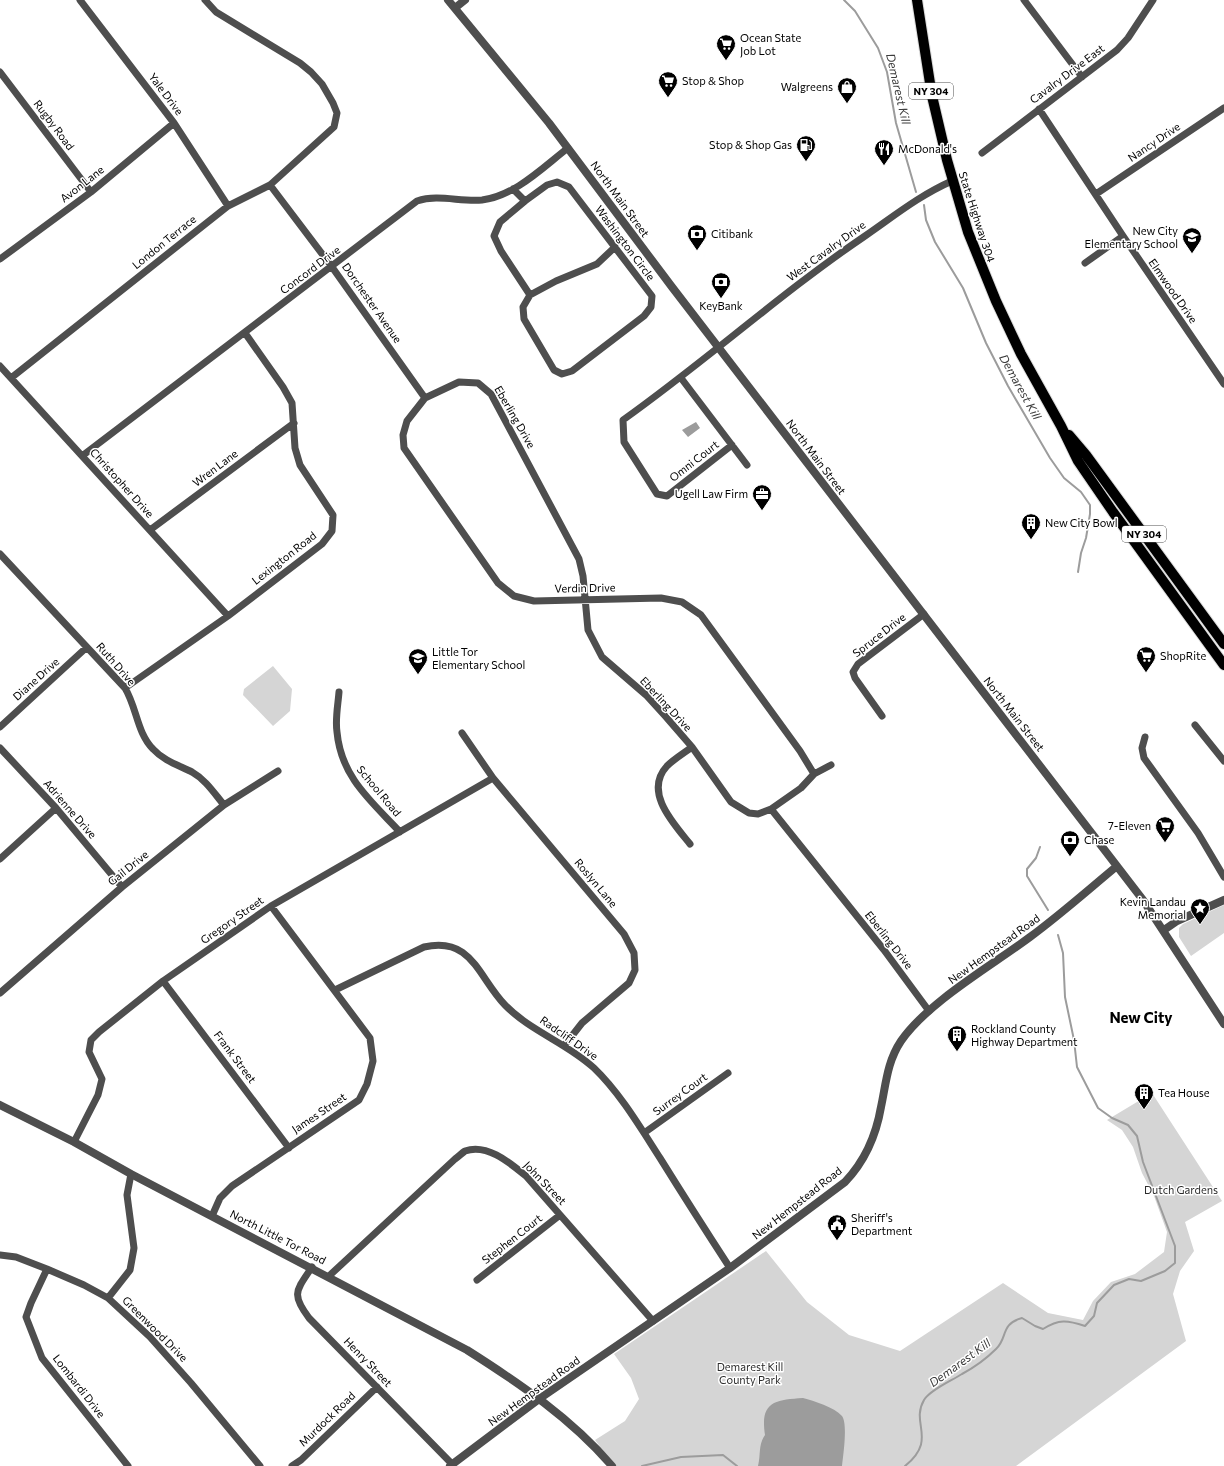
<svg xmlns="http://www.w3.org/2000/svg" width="1224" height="1466" viewBox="0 0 1224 1466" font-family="Commissioner,sans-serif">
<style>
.green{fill:#d5d5d5}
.water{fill:#9c9c9c}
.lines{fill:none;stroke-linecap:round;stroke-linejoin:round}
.stream{stroke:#9c9c9c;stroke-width:2}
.primary-casing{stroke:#dbdbdb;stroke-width:12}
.minor{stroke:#4e4e4e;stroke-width:7}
.tertiary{stroke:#4e4e4e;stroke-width:8}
.primary{stroke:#000;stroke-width:10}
.labels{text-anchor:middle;stroke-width:3;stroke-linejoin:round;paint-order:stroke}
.shield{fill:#fff;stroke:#4c4c4c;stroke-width:1}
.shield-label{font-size:10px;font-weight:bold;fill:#000}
.poi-label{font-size:11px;fill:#000;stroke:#fff;text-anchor:start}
.street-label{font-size:11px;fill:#000;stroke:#fff}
.park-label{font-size:11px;fill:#2c2c2c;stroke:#fff}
.water-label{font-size:12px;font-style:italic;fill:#3d3d3d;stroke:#fff}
.district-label{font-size:15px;font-weight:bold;fill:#000;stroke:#fff}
</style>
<rect width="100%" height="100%" fill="#fff"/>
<path class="green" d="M273,666L292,689L290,711L273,726L243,695L244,689Z
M1224,905V933L1191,956L1179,937V928L1183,924Z
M1152,1093L1222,1201L1185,1222L1194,1251L1180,1271L1173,1294L1186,1341L1016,1466H615L595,1440L625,1421L639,1399L631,1378L614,1354L766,1251L807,1302L849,1335L900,1351L1003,1283L1048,1313L1083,1320L1093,1301L1111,1282L1135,1274L1164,1252L1167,1232L1154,1196L1142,1173L1133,1147L1122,1130L1107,1120Z"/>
<path class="water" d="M696,422L700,428L688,437L682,430Z
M803,1398C814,1401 834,1407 842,1416C848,1424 843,1456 842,1466H758C761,1454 758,1445 765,1435C760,1402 774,1400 803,1398Z"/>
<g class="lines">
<path class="stream" d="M844,0L855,11L878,48L887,72L896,123L916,192
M924,205L926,220L935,242L963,288L986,343L1008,386L1050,458L1064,478L1081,492L1090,505V514L1086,538L1081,553L1078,572
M1040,847L1036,858L1027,869V876L1048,910
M642,1466L681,1457L723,1455L737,1466
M905,1466C938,1439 910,1424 924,1400C930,1390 951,1381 962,1374C973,1368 987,1358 996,1349C1008,1338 1000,1324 1022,1318L1035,1326L1043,1329C1059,1319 1067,1320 1085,1326L1094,1316L1097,1303L1114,1285L1129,1279L1141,1281L1165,1271L1175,1263V1246L1143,1162L1137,1136L1128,1125L1112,1118L1098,1108L1077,1067L1074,1040L1065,997L1063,953L1058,935"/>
<g class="primary-casing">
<path id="primary" d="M917,0L932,96L947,160L968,232L996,301L1021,354L1061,426L1078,461L1113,512L1224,665
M1069,435L1086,455L1224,644"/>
</g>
<path class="minor" d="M80,0L174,123L228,206
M1024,0L1082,77
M0,72L91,192
M1039,109L1123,236L1224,384
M982,153L1117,50L1128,38L1153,0
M270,185L332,267L425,398
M513,189L525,201L500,222L494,236L501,251L530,295L523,307L524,319L554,370L562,374L572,371L644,316L651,307L652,296L569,187L557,182L547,185L525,201
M1096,194L1224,108
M0,259L91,192L174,123
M1085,263L1123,236
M530,295L556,281L597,264L615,247
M0,366L228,616
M11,378L228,206L270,185L334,127L337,113L333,103L322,84L311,72L300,63L216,12L205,0
M681,378L747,465
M732,445L667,496L657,494L624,442L623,420C706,361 781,293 865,236C894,216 920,195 952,181
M82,456L417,201C438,194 460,202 482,200C515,196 543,167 568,148
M150,530L294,423
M0,554L125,688C137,708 137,733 153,749C164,761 178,765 192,772C206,780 214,793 224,805
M125,688L228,616L322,544L332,531L333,515L300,465L295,448L292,403L283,387L245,333
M339,692C338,705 335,719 337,732C341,777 371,801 400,832
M882,716L855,678L853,672L858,664L924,614
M1195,725L1224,761
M0,727L87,647
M462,733L493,778L624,934L634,953L635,970L629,983L582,1023L564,1046
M1145,737L1142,748L1144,758L1198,833L1224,877
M0,748L56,808L122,887
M814,774L800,751L701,615L682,602L661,598L534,601L514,596L498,583L404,448L403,435L407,421L425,398L459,382L478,383L491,394L579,559L583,576L588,630L602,657L646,695L666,717L692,747L731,802L749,813L758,814L771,809L884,950L929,1011
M771,809L801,788L814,774L831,765
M690,844C674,824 643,792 667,766C674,759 684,753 692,747
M0,859L56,808
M163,981L289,1148
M335,990L424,947C472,936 478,977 505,1005C530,1031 567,1043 594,1068C620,1093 640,1127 660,1158C683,1195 706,1231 730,1268
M0,993L122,887L224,805L278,771
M644,1133L728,1073
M74,1142L98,1095L102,1079L89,1052L91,1040L99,1032L163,981L271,906L493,778
M212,1216L220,1198L232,1186L359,1100L367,1084L373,1061L370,1038L271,906
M0,1255L16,1257L47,1269L84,1285L108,1298L150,1337L191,1383L260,1466
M312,1267C296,1291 291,1294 309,1318L452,1464
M47,1269L31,1303L26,1317L42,1358L128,1466
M329,1276L455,1159C458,1157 462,1153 465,1151C487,1143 510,1163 526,1176L653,1321
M477,1280L560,1215
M108,1298L130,1270L134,1248L127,1195L131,1174
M292,1466L301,1460L377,1387"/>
<path class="tertiary" d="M448,0L549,123L672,287L1143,900L1224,1024
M455,8L465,0
M1164,930L1177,921L1224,900
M0,1105L74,1142L131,1174L467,1350C519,1383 572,1419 612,1466
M450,1466L539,1399L730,1268L845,1182C865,1161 876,1136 881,1107C886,1084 887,1062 901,1041C928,1002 991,966 1030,937C1060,915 1088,890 1117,866"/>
<use href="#primary" class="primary"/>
</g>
<defs>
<g id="supermarket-pin" transform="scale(1)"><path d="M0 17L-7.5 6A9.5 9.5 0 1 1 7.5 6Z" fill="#000" stroke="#fff"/><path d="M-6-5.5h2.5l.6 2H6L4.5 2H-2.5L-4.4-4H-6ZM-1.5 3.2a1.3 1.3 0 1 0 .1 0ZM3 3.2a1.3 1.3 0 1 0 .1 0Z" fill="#fff"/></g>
<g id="shop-pin" transform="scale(1)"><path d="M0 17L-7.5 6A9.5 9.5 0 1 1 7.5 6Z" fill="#000" stroke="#fff"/><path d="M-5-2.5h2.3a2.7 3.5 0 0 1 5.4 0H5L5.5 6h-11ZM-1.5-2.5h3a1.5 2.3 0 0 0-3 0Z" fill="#fff"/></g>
<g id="fuel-pin" transform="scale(1)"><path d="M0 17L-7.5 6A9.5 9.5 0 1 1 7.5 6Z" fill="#000" stroke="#fff"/><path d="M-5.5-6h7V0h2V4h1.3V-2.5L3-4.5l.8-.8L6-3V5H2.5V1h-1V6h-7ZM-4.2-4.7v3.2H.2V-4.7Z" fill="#fff"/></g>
<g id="restaurant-pin" transform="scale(1)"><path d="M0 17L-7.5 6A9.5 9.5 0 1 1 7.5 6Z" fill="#000" stroke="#fff"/><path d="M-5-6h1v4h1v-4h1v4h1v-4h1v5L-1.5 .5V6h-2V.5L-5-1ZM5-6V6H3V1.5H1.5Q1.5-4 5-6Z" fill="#fff"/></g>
<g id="bank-pin" transform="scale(1)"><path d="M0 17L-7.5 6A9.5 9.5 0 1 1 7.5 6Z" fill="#000" stroke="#fff"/><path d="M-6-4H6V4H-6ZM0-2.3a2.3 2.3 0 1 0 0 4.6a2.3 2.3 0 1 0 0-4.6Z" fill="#fff"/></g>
<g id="school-pin" transform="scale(1)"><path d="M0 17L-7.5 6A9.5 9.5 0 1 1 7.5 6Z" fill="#000" stroke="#fff"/><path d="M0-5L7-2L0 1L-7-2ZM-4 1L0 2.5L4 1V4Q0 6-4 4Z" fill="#fff"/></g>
<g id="office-pin" transform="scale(1)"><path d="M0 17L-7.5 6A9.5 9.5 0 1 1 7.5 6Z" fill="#000" stroke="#fff"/><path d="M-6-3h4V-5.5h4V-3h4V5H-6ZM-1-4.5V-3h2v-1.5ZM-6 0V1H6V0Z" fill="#fff"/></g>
<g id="building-pin" transform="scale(1)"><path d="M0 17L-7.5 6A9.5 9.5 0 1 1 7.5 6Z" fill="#000" stroke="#fff"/><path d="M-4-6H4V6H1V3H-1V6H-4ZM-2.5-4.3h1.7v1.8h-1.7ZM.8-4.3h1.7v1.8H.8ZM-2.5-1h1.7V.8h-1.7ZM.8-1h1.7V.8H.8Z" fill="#fff"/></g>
<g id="sight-pin" transform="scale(1)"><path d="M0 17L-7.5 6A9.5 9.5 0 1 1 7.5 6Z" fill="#000" stroke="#fff"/><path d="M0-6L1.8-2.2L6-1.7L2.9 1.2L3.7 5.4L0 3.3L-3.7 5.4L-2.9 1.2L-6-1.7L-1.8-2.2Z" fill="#fff"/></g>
<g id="civic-pin" transform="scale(1)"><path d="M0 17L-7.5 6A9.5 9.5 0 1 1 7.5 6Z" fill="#000" stroke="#fff"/><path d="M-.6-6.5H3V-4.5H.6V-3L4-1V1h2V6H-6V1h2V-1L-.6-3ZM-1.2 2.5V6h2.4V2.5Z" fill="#fff"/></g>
</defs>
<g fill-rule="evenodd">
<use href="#supermarket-pin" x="726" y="44"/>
<use href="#supermarket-pin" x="668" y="81"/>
<use href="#shop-pin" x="847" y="87"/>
<use href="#fuel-pin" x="806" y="145"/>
<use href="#restaurant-pin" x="884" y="149"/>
<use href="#bank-pin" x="697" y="234"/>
<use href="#school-pin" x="1192" y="237"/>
<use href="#bank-pin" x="721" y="282"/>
<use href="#office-pin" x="762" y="494"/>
<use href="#building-pin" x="1031" y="523"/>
<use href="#supermarket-pin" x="1146" y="656"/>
<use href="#school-pin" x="418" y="658"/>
<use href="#supermarket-pin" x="1165" y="826"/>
<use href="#bank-pin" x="1070" y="840"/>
<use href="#sight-pin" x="1200" y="908"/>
<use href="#building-pin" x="957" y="1035"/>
<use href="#building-pin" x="1144" y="1093"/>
<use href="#civic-pin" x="837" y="1224"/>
</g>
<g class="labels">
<g class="shield">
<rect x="909" y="83" width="44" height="16" rx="3"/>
<rect x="1122" y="526" width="44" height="16" rx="3"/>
</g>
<g class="shield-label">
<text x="931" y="95">NY 304</text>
<text x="1144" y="538">NY 304</text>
</g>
<g class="poi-label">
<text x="740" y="42">Ocean State<tspan x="740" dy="13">Job Lot</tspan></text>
<text x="682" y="85">Stop &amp; Shop</text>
<text x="833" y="91" text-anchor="end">Walgreens</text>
<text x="792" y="149" text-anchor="end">Stop &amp; Shop Gas</text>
<text x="898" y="153">McDonald's</text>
<text x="1178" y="235" text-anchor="end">New City<tspan x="1178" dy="13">Elementary School</tspan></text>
<text x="711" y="238">Citibank</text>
<text x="721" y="310" text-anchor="middle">KeyBank</text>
<text x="748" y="498" text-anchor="end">Ugell Law Firm</text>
<text x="1045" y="527">New City Bowl</text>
<text x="432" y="656">Little Tor<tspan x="432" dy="13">Elementary School</tspan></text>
<text x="1160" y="660">ShopRite</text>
<text x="1151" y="830" text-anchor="end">7-Eleven</text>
<text x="1084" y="844">Chase</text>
<text x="1186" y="906" text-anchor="end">Kevin Landau<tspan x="1186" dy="13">Memorial</tspan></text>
<text x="971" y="1033">Rockland County<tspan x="971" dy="13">Highway Department</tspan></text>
<text x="1158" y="1097">Tea House</text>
<text x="851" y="1222">Sheriff's<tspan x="851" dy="13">Department</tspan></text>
</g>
<g class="street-label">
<text transform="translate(1067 74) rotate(-37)" y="4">Cavalry Drive East</text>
<text transform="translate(166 94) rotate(53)" y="4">Yale Drive</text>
<text transform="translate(54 125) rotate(53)" y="4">Rugby Road</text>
<text transform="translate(1154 142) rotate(-34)" y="4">Nancy Drive</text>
<text transform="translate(82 184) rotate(-38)" y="4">Avon Lane</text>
<text transform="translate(620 199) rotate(54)" y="4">North Main Street</text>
<text transform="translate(977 217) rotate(72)" y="4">State Highway 304</text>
<text transform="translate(164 242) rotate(-39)" y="4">London Terrace</text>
<text transform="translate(625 243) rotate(53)" y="4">Washington Circle</text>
<text transform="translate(826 251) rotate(-36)" y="4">West Cavalry Drive</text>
<text transform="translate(310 270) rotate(-37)" y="4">Concord Drive</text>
<text transform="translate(1173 291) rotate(55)" y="4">Elmwood Drive</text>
<text transform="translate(372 303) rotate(55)" y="4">Dorchester Avenue</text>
<text transform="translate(515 417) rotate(60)" y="4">Eberling Drive</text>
<text transform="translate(816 457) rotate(53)" y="4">North Main Street</text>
<text transform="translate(694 461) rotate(-38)" y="4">Omni Court</text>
<text transform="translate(215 468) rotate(-37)" y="4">Wren Lane</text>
<text transform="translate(122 483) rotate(48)" y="4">Christopher Drive</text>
<text transform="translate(284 558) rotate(-38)" y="4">Lexington Road</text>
<text transform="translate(585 588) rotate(-1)" y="4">Verdin Drive</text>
<text transform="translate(879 635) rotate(-38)" y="4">Spruce Drive</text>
<text transform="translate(116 664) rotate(49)" y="4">Ruth Drive</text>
<text transform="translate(36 679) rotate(-42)" y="4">Diane Drive</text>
<text transform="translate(666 704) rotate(47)" y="4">Eberling Drive</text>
<text transform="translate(1014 714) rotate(52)" y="4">North Main Street</text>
<text transform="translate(379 791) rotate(50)" y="4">School Road</text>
<text transform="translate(70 809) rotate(49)" y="4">Adrienne Drive</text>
<text transform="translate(128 868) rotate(-39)" y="4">Gail Drive</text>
<text transform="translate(596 883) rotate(50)" y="4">Roslyn Lane</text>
<text transform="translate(232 920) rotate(-35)" y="4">Gregory Street</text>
<text transform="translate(889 940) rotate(52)" y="4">Eberling Drive</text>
<text transform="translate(994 949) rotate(-36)" y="4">New Hempstead Road</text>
<text transform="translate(569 1038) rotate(35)" y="4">Radcliff Drive</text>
<text transform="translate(235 1057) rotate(53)" y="4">Frank Street</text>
<text transform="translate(680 1094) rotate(-36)" y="4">Surrey Court</text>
<text transform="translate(319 1113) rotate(-34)" y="4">James Street</text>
<text transform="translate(545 1183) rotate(46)" y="4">John Street</text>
<text transform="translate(797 1203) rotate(-38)" y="4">New Hempstead Road</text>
<text transform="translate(278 1237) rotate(27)" y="4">North Little Tor Road</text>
<text transform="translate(512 1239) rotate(-38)" y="4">Stephen Court</text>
<text transform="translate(155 1329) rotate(45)" y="4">Greenwood Drive</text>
<text transform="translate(368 1362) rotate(46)" y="4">Henry Street</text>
<text transform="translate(79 1386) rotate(52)" y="4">Lombardi Drive</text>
<text transform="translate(534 1391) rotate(-36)" y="4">New Hempstead Road</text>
<text transform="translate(327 1419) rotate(-44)" y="4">Murdock Road</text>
</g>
<g class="park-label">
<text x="1181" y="1194">Dutch Gardens</text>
<text x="750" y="1371">Demarest Kill<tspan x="750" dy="13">County Park</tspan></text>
</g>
<g class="water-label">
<text transform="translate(898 89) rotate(77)" y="4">Demarest Kill</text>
<text transform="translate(1020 387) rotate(61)" y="4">Demarest Kill</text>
<text transform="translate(960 1363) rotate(-36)" y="4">Demarest Kill</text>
</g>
<g class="district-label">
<text x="1141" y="1023">New City</text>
</g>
</g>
</svg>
